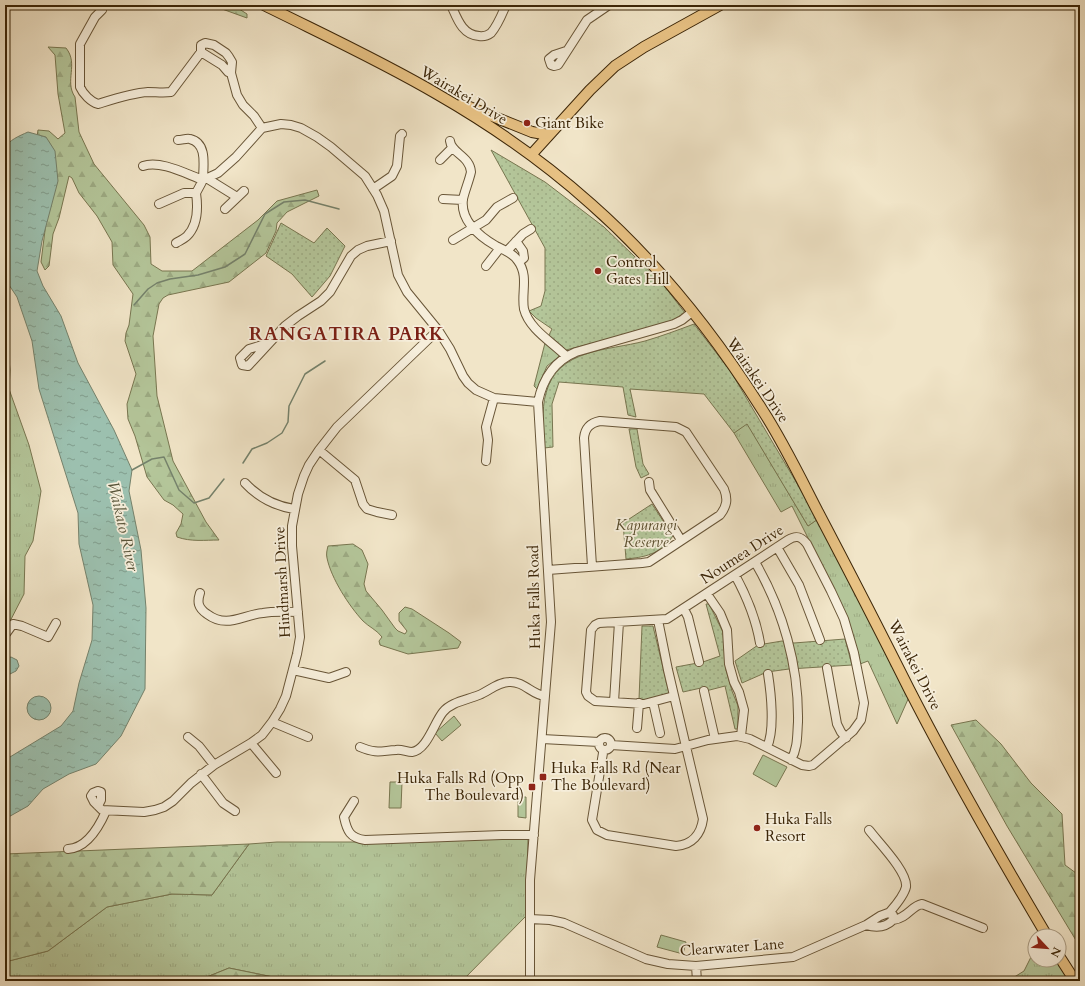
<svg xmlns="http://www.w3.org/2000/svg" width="1085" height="986" viewBox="0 0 1085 986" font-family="Cardo,serif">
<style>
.grass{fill:url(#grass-tufts);stroke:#787650}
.forest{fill:url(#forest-firs);stroke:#787650}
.park{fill:url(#park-dots);stroke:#787650}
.garden{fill:#b4c69a;stroke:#787650}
.water{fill:url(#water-ripples);stroke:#75826c}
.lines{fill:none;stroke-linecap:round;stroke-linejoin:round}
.stream{stroke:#75826c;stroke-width:1.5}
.minor-casing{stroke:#685537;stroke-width:10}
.major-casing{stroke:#3b2507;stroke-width:12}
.minor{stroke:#f6eedb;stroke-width:8}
.major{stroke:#e8c284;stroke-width:10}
.poi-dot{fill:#8f2418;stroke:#f6eedb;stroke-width:1.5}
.labels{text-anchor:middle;stroke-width:3.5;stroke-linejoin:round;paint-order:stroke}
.street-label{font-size:15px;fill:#3b2507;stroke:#f6eedb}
.poi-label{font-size:15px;fill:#3b2507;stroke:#f6eedb;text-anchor:start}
.park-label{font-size:15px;font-style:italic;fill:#594d2c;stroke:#f6eedb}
.water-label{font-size:16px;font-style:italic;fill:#585439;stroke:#f6eedb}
.district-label{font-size:19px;font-weight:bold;letter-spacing:1px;fill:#7a1f14;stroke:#f6eedb}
</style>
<defs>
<pattern id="grass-tufts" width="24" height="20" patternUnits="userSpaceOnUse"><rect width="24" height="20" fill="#b4c69a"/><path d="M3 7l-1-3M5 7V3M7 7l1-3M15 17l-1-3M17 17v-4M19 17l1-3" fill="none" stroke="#9caa83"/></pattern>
<pattern id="forest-firs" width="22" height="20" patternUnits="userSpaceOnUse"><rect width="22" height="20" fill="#b4c69a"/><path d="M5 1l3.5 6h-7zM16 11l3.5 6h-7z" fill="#9caa83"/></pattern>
<pattern id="park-dots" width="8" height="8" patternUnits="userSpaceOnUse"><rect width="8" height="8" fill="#b4c69a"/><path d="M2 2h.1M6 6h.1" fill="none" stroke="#9caa83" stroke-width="1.8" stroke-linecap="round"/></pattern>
<pattern id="water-ripples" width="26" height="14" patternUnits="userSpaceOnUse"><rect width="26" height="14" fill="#9cc0af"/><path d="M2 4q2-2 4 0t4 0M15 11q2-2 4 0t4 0" fill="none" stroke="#809c8c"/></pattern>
</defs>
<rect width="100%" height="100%" fill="#f1e5c8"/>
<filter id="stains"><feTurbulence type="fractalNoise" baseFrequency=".005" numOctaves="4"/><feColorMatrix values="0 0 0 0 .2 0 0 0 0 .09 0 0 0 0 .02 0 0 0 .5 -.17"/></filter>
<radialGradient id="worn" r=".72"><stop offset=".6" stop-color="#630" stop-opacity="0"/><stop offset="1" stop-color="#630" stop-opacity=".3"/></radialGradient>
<path class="grass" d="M5,333L7,338L10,370L9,389L29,445L41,491L33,541L25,556L24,594L5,631Z
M545,343L560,356L547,366L537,389L534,386Z
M747,423L808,526L818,519L909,697L897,724L868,661L860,664L842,606L792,506L781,512L734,433Z
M528,838L526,916L462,981H282L273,977L229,968L197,981H5V962L48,951L107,907L172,894L212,895L249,844L277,842H392Z
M1035,949V960H1059L1075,981H1008L1024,971Z"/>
<path class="forest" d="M211,5H233L247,14V18Z
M48,47L66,48C79,64 64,81 75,97L79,132L94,164L144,225L150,237L151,264L162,271H192L258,220L277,201L317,190L319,196L287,212L277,223L276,231L266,253L229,282L168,295L163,298L159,304L153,336L157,396L173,461L206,522L219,540C205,540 191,542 177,537L176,533L181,524L183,514L173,505L164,500L147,477L135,436L128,419L127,404L136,374L125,341L126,333L129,325L133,294L113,265L112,242L97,216L79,193L72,178L69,176L59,218L53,234L49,266L45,270L41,262L52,175L36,143L38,130L49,131L58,139L65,133L58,94L55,55Z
M353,544L362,550L368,564L364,584L366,591L382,610L395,628L398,631L405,634L407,631L399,621V613L405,607L412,609L449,633L461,642L458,648L408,654L380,645L379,641L382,637C377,630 369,627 363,621C349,606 331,578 327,558C326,554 327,550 328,546Z
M976,720L1001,744L1031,783L1062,814L1065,865L1080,876V947L1007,826L951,725Z
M249,844L212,895L172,894L107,907L48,951L5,962V854Z
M229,968L273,977L282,981H197Z"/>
<path class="park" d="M491,150L545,182L604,227L662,283L685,313L666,324L566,350L549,335L552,329L536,318L529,311L541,306L545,291V248Z
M281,223L314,243L327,228L345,246L330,276L312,297L292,274L266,256Z
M694,324L731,372L818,519L808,526L747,424L734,433L704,394L630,389L636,417L628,415L623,387L559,382L552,404L553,447L544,448C544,431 541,410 546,393C558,348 608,351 645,341C662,336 678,330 694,324Z
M629,429H637L643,464L649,474L641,478L636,467Z
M652,504L673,536L669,541V544C652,555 646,557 626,559L623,523Z
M706,604H709L723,632L726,670L732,691L738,706V729H735L725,686L702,692L701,688L683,692L676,667L703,662L720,656Z
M642,626H653L669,693L646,700L639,699Z
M845,639L852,665L789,669L767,672L742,683L735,661L758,645L782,641L794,643Z"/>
<path class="garden" d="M454,716L461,725L442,741L435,733Z
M763,755L787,767L776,787L753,774Z
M390,782H402L401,808H389Z
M518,797H526V818L518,817Z
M661,935L686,942L683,954L657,947Z"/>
<path class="water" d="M28,132L46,137L55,151L58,181L42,241L37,271L43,286L61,316L78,363L114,430L132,470L129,491L141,550L146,608L145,689L121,736L96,764L69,774L43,789L28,806L5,819V760L61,726L73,711L79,683L92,640L93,605L79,544L78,513L39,389L32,341L17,297L5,279V204L6,202L8,183L5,168V148C9,140 19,136 28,132Z
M11,657L17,660L19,666L16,671L10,674L5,672V659Z
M27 708a12 12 0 1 1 24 0a12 12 0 1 1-24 0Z"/>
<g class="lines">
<path class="stream" d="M134,305L148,289L157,283L170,279L198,275L225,267L245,254L265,214L284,202L305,200L339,209
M243,463L252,449L267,443L282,433L288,422L289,406L305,374L325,361
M132,470L152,459L164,457L179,490L194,503L209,498L224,479"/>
<g class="minor-casing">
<path id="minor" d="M451,5C457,18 462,35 479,36C484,37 487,36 491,33C498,25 502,14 506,5
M102,10L95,17L80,44V87C83,94 91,102 98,104C114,99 132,93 148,92C156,92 163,93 171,92L201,52
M566,51L554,55L549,59L551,65L554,66L558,65L560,62L587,20L609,5
M231,73L228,72L222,65L201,52V45L205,43L214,45L226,53L229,57L232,62L231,73L237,95L243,105L254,116L262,128
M178,140C182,140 187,138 190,139C208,143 203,167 203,180
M450,141C451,153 470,156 471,172C469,181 465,190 463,199C460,220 479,236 496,246C504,250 513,253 518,261C529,276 521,293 524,309C529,329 552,342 566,356
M440,160L452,148
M143,166C161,160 186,174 203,180
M208,179L237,197
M373,189L392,176L397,166L400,136L402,134
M196,193L203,180L218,173L236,157L262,128L281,124L291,125L301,128L317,137L331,147L365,176L377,195L384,211L398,275L407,292L438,330L450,349L463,376L468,383L476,390L494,398L538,402
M443,199L463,200
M159,204L184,193H196
M225,209L244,191
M453,240L486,220L497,207L513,198
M516,241L523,251L524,258L519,262
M176,243C179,241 184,239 187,236C198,225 198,207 196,193
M507,251L523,234L531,229
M486,266L500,248
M269,343L249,349L240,358L242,365L248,366L285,326L298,316L321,301L330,292L351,256L358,250L367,246L391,241
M319,450L355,480L363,504L367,509L377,512L392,515
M486,461L488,440L486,427L494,398
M649,482L650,490L681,540
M245,483C258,497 275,506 294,509
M777,547L799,585L820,640
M755,562C783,610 799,666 798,722C797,735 798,748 791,760
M548,570L642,563L649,562L720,515C727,506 728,499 724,489L686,432L676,427L600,421C590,423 585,428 584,438L592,566
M735,575C747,597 756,619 760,643
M200,593C197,602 198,608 207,614C227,629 242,615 263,613C274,611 286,612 298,612
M707,594L720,613L727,630L729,664L734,682L739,692L744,710L741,736
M684,609L688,617L699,662
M5,635L13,624L22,626L48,637L56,623
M827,668L837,724L841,732L846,738
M293,670L329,678L346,672
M704,691L715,739
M614,702L619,622
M653,702L660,733
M272,722L308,737
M637,728L639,703
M188,737L199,746L214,765
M599 744a6 6 0 1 1 12 0a6 6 0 1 1-12 0Z
M542,739L599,742
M251,743L276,773
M611,745L675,749L708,740L737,736L750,739L802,765L809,766L813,765L853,731L861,720L864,703L854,653L844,619L831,591L807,544C801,536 796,535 788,540L667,619L599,623L595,625L591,630L586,692L588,696L595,701L644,704L674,696
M360,747C377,754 380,751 396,750C401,749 407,752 412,752C427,750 434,723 443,712C451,702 467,700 479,695C489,691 498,682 509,682C524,681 532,695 545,696
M767,747C775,730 771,693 768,674
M604,750L603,753L592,820L597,830L607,835L676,846C692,845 701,834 703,819L668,670L658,620
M201,774L223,803L235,811
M354,801L344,817C347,831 350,838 365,840L502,835H534
M98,806L101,800V792L98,791L93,793L91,796L94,802L102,810L144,812L155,810L164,807L173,801L191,783L214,765L251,743L262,735L272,722L280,709L286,696L297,654L300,637L292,546V526L298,494L304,476L309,465L319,450L337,427L438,330
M869,830C878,842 908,872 906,887C904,896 895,906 889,913
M68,849C87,848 99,827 106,811
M530,919L550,920L564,923L646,959L668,964L696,966L793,957L866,925L880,916L888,913L893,915V920C885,928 876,928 866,925
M893,920C908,918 911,906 922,904L983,928
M696,966L697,981
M530,981V880L551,622L538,402C543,378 554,361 576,352L674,324L682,320L692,312"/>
</g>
<g class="major-casing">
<path id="major" d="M264,5C322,34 381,61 437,94C491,125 544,162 591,204C658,263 715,335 763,411C783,442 800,477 817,510C848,569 879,629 909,689C952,773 999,855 1047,936
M462,104L532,132L549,135
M531,155L590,90L615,66L644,47L720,5
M1059,956L1075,981"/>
</g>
<use href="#minor" class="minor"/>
<use href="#major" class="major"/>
</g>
<g class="poi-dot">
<circle cx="527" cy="123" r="4"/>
<circle cx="598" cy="271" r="4"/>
<rect x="539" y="773" width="8" height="8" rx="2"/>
<rect x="528" y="783" width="8" height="8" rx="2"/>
<circle cx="757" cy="828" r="4"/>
</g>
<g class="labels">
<g class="street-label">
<text transform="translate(464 95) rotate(31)" y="5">Wairakei Drive</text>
<text transform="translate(758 380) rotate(56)" y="5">Wairakei Drive</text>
<text transform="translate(742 554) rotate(-33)" y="5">Noumea Drive</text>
<text transform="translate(282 582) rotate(-93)" y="5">Hindmarsh Drive</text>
<text transform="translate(534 597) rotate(-91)" y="5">Huka Falls Road</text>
<text transform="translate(915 665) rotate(63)" y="5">Wairakei Drive</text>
<text transform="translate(732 947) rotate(-4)" y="5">Clearwater Lane</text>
</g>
<g class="poi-label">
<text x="535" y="128">Giant Bike</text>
<text x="606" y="267">Control<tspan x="606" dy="17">Gates Hill</tspan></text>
<text x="551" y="773">Huka Falls Rd (Near<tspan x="551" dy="17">The Boulevard)</tspan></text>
<text x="524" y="783" text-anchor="end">Huka Falls Rd (Opp<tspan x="524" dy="17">The Boulevard)</tspan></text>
<text x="765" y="824">Huka Falls<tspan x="765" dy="17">Resort</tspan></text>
</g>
<g class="park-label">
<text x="646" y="530">Kapurangi<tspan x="646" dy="17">Reserve</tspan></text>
</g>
<g class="water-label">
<text transform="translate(124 526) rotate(77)" y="6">Waikato River</text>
</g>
<g class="district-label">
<text x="347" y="340">RANGATIRA PARK</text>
</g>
</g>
<rect width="1085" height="986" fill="none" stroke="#f1e5c8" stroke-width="20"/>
<rect x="6" y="6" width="1073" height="974" fill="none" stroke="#3b2507" stroke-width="2"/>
<rect x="10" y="10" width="1065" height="966" fill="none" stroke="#3b2507"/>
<g transform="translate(1047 948) rotate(116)"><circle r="19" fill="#f6eedb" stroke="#ab9e86"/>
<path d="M0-3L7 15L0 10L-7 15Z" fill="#8f2418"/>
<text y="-6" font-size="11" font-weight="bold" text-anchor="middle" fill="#3b2507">N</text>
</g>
<rect width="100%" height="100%" filter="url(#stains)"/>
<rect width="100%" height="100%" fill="url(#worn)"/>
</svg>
